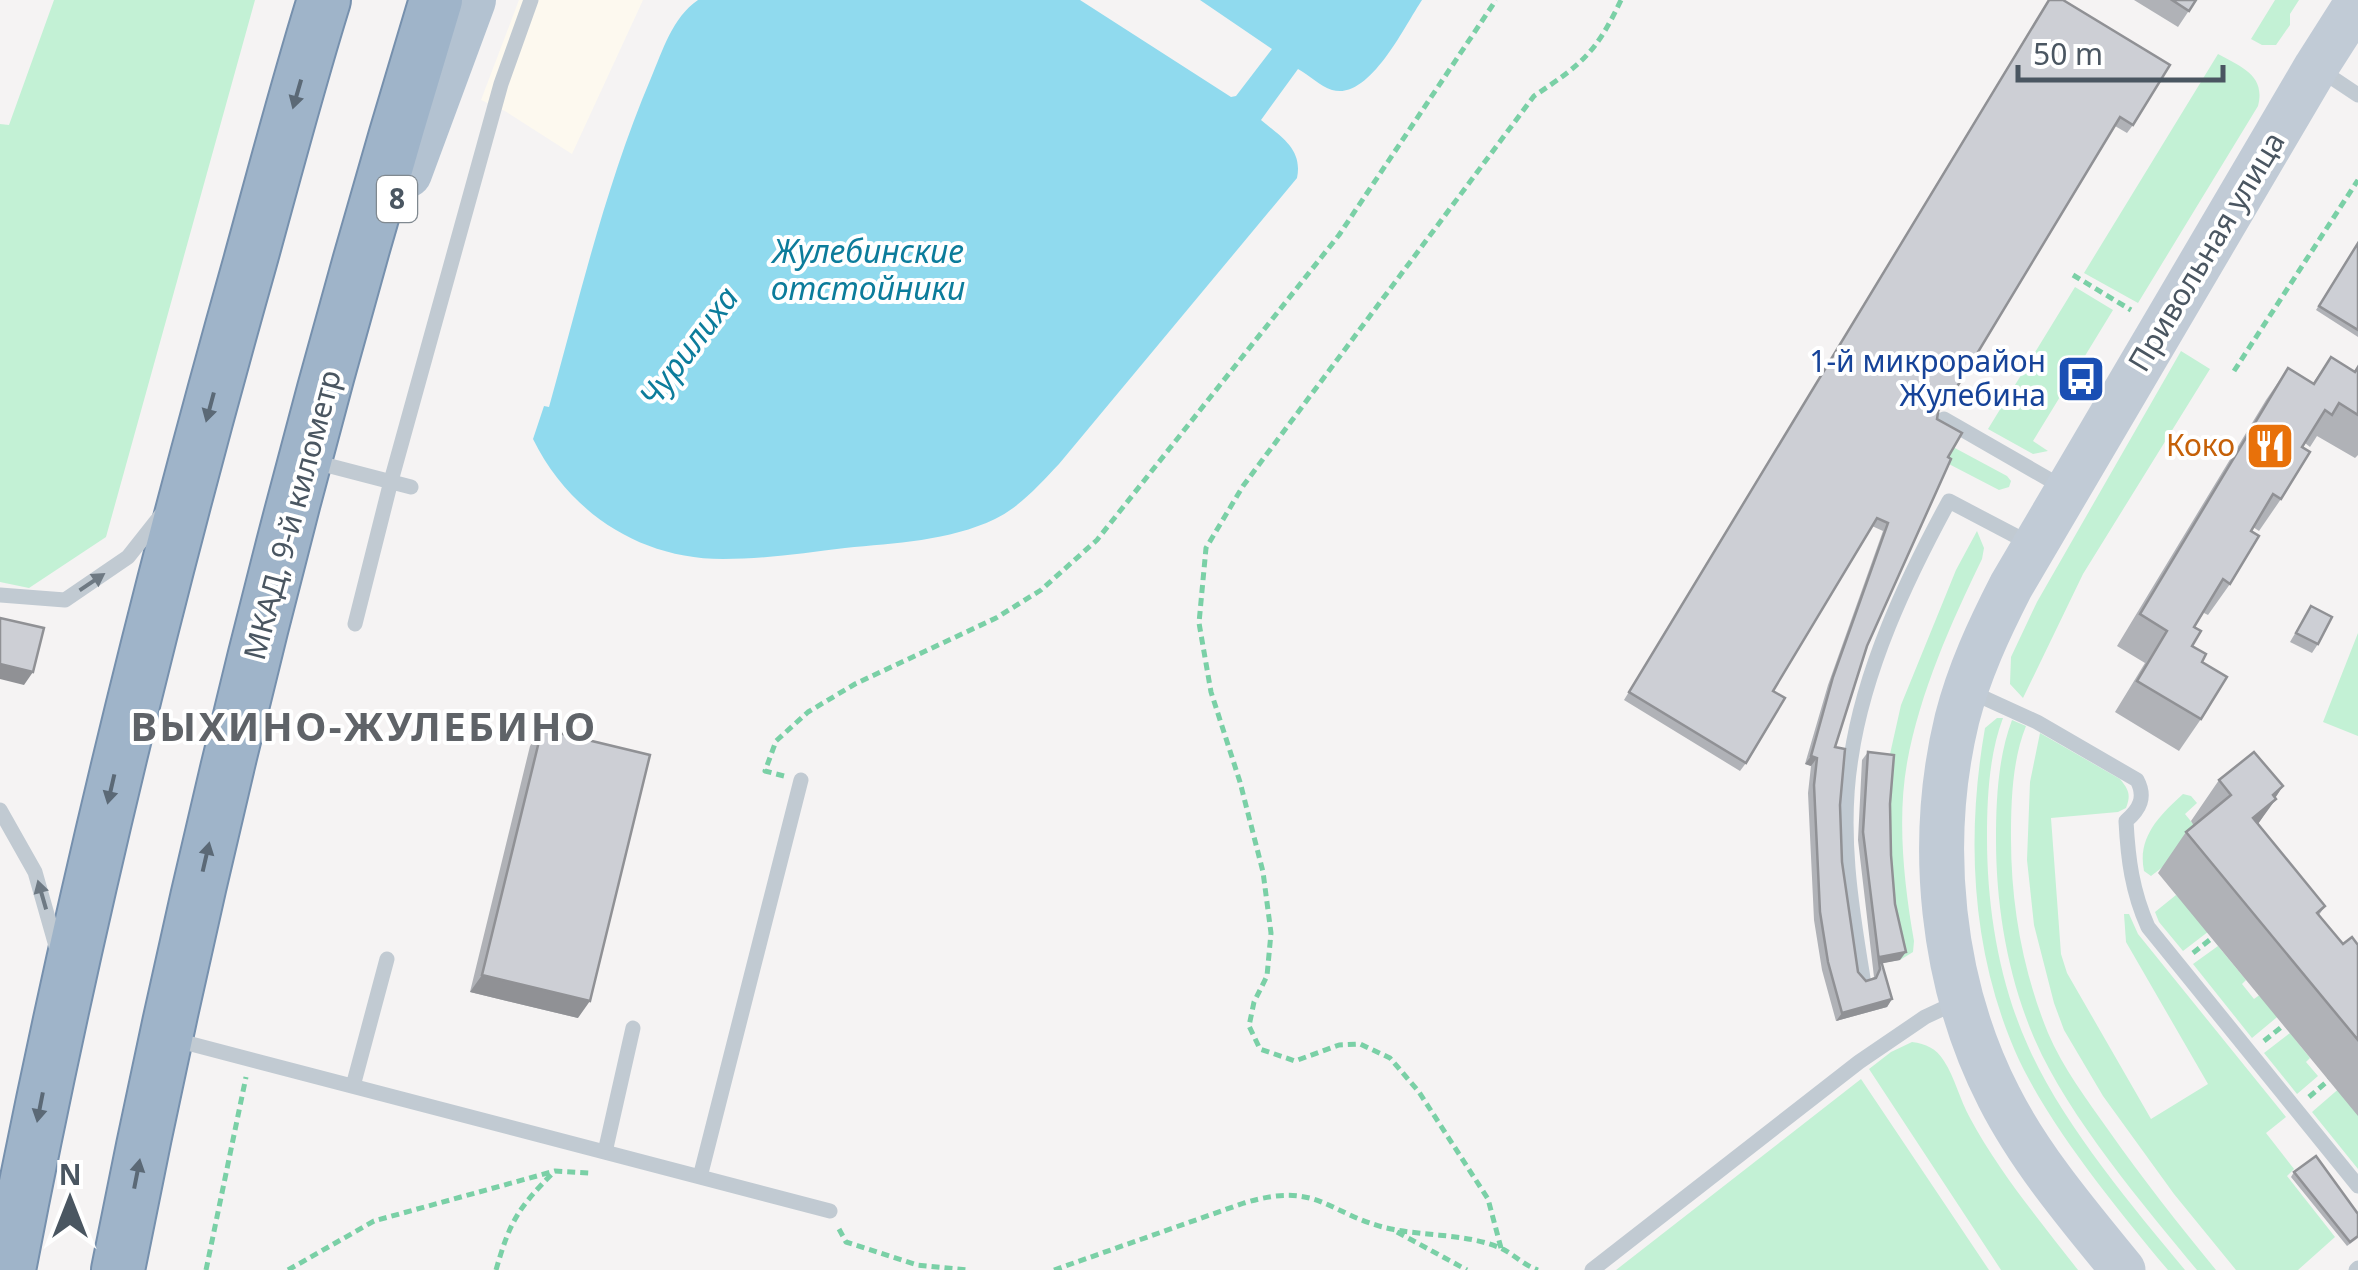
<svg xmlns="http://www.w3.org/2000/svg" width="2358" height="1270" viewBox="0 0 2358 1270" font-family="'Noto Sans',sans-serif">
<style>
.commercial{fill:#fdf9ef}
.green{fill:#c3f1d5}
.water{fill:#90daee}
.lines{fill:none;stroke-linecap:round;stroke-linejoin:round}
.trunk-casing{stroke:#7690ad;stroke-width:56}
.path{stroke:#7ad0a6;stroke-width:5;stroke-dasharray:8 5;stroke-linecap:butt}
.service{stroke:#c1cad2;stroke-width:15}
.secondary{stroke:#c1cbd6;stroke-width:45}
.primary{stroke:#b3c2d1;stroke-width:50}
.trunk{stroke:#9fb4c9;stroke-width:52}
.wall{fill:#b0b2b7}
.shaded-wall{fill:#909195}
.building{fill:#cdcfd5;stroke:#909195;stroke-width:2.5}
.oneway{fill:#5b6976}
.oneway2{fill:#6e7983}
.labels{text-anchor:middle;stroke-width:8;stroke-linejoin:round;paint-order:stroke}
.shield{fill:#fff;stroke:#808990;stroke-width:2.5}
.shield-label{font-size:28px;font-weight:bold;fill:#4a5661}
.street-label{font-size:30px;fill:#4a5661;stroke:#fff}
.transit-label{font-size:30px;fill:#164399;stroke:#fff;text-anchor:end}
.food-label{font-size:30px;fill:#c56008;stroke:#fff;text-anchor:end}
.water-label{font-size:32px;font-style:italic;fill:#0c7c9b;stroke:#fff}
.district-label{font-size:40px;font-weight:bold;letter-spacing:2.5px;fill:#5f6368;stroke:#fff}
</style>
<rect width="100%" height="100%" fill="#f5f3f3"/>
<path class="commercial" d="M519,0H643L572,154L505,111L481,100Z"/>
<path class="green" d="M54,0H255L106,537L29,588L0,582V124L9,125Z
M2275,0H2299L2290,14V25L2276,45H2262L2251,39Z
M2218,54C2241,67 2266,75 2258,106L2138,303L2084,273Z
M2075,287L2113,310L2033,441L2048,451L2033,454L1988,429Z
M2181,351L2210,369L2083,574L2023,698L2010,684L2011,657L2037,602Z
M1953,447L2007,476L2011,481L2009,487L1999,490L1945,462Z
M1977,531L1984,548L1982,559C1951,623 1920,692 1907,763C1897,820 1904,884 1914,941L1913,952L1900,960L1890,911L1888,763L1901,705L1956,570Z
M2358,633V736L2323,722Z
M1997,718H2003C1989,755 1987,798 1987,838C1987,908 1999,982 2028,1046C2062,1123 2131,1205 2185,1270H2168C2117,1209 2046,1122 2015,1051C1971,949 1966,836 1985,728Z
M2012,720L2026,726C2012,761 2011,802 2011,839C2011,905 2023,972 2048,1033C2063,1068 2087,1100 2109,1131C2143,1179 2179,1225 2216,1270H2197C2144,1206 2068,1116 2035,1040C2008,978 1996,907 1996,840C1996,800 1998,757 2012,720Z
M2040,733L2120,779C2129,790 2131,795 2126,808L2118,812L2051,818L2061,954L2067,973L2151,1119L2208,1084L2126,942L2124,914H2129L2138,934L2286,1117L2266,1133L2294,1169L2287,1176L2335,1237L2298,1270H2236L2174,1194L2103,1096L2064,1030L2054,1003L2034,925L2027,860L2030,782Z
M2183,794L2191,796L2197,803L2185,814L2203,836L2151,876L2144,871C2137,837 2160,815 2183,794Z
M2176,895L2213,928L2183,951L2159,922L2155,912Z
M2218,946L2246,980L2242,984L2254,999L2265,991L2282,1013L2252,1038L2193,964Z
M2290,1033L2310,1058L2306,1062L2318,1076L2297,1094L2264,1053Z
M1912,1042C1926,1044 1936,1048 1944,1061C1955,1078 1960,1100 1970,1118C1999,1172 2040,1221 2078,1270H2001L1869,1069L1891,1052Z
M1861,1079L1989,1270H1616Z
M2342,1086L2358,1115V1169L2312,1112Z"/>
<path class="water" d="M698,0H1080L1231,97L1236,96L1272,49L1200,0H1422C1404,27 1369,101 1332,90C1320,86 1309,75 1298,69L1261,120C1281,137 1303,149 1297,178L1059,464C1040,484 1020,507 995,519C949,541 895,543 845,548C805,553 764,559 723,559C639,559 569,512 533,439L544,406L549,407C580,296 606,184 651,78C663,50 672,18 698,0Z"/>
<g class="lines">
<g class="trunk-casing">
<path id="trunk" d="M9,1270C74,930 156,595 250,262C274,175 297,87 324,0
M118,1270C202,842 309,417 436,0"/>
</g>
<path class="path" d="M2073,275L2131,310
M2234,371L2358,180
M784,776L765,771L776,741L808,712L855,684L996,618L1041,590L1097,540L1339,235L1496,0
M2193,953L2216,935
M2264,1041L2284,1025
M2309,1097L2331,1078
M839,1229L846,1242L917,1265L969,1270
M1397,1232L1467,1270
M1501,1248L1488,1199L1419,1092L1390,1058L1360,1044L1339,1045L1295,1061L1260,1049L1249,1026L1254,1002L1267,976L1271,933L1263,872L1240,782L1211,692L1199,623L1206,548L1243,486L1534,96C1582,64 1596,53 1621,0
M206,1270L246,1077
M288,1270L374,1221L555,1171L590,1173
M496,1270C510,1221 518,1208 554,1172
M1054,1270L1244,1203C1320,1180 1327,1215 1391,1229C1425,1236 1466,1234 1498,1247C1513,1253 1523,1265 1538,1270"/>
<path class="service" d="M2319,69L2358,95
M1944,419L2064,488
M311,461L411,487
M0,595L65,600L128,557L162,514
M355,624L391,481L501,84L531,0
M1969,691L2037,722L2137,780C2146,797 2140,809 2126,821C2128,859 2132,891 2148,927L2358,1186
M0,810L35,872L58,953
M1863,978C1851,906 1839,831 1851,758C1864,669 1906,580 1949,501L2031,544
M176,1040L830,1211
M353,1086L387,959
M605,1152L633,1028
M700,1177L801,780
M1592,1270L1859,1062L1925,1017L1957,1002
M2356,1270L2358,1268"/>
<path class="secondary" d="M2123,1270C2079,1216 2031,1160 1999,1097C1941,984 1927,843 1957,719C1969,672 1989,629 2011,586L2316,67L2358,1"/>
<path class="primary" d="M407,173L471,0"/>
<use href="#trunk" class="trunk"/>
</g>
<path class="wall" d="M2134,0H2196L2178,27Z
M2047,2L2133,125L2127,133L2115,126L1949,400L1943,408L1939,411L1937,419L1948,457L1867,646L1835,747L1840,805L1842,862L1858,972L1866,981L1874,977L1858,840L1862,760L1868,752L1890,804L1891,855L1900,960L1882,963L1892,999L1887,1007L1836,1021L1822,970L1814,920L1808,793L1811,766L1805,764L1828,685L1883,531L1872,526L1773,691L1746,763L1740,771L1624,700Z
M2358,242V337L2316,310Z
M2331,357L2354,371L2358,366V455L2355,458L2317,436L2310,447L2305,443L2281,499L2259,531L2253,527L2230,584L2208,615L2202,612L2194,627L2192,646L2202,662L2201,719L2179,751L2115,712L2145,663L2117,646L2266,400L2288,368L2313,383Z
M2311,606L2318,644L2312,653L2290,642Z
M542,729L578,1018L470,992L530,746Z
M2219,780L2283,786L2258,824L2325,906L2319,915L2343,944L2358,945V1116L2158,873L2186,832L2194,826L2191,821Z
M2294,1172L2358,1214V1238L2347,1246L2291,1177Z"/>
<path class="shaded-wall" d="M0,664L33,672L24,685L0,679Z
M1811,756L1817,758L1811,766L1805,764Z
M2283,786L2273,801L2276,799L2247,839L2253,818L2273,795Z
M1906,952L1900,960L1879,964L1880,957Z
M482,975L590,1001L578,1018L470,992Z
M1892,999L1887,1007L1836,1021L1842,1013Z"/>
<path class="building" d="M2049,0H2063L2170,65L2133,125L2120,117L1949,400L1939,406L1937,419L1962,433L1948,457L1951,459L1867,646L1835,747L1845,749L1840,805L1842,862L1858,972L1866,981L1876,978L1880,969L1863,832L1868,752L1894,755L1890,804L1891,855L1895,904L1906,952L1880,957L1892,999L1842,1013L1828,962L1820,912L1814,785L1817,758L1811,756L1833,677L1888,523L1877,518L1773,691L1785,698L1746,763L1629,692Z
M2172,0H2196L2189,11Z
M2358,243V330L2319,306Z
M2331,357L2355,372L2358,367V415L2339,403L2332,415L2325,410L2302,447L2310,452L2281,499L2273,494L2251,531L2259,536L2230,584L2223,579L2194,627L2201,631L2192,646L2206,654L2202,662L2227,677L2201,719L2137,681L2167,631L2140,614L2288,368L2314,384Z
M2311,606L2332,617L2318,644L2296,633Z
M0,618L44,628L33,672L0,664Z
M542,729L650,755L590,1001L482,975Z
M2254,752L2283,786L2273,795L2276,799L2253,818L2325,906L2317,913L2343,944L2352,937L2358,945V1040L2186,832L2231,795L2219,780Z
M2316,1156L2358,1214V1236L2350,1242L2294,1172Z"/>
<defs><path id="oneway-solid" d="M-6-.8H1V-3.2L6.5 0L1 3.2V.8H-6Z" transform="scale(2.5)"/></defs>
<g class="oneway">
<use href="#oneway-solid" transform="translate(297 94) rotate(106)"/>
<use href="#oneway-solid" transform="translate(210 407) rotate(105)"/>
<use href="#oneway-solid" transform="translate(111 789) rotate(103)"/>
<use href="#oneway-solid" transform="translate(206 857) rotate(-77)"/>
<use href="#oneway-solid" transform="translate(40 1107) rotate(101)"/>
<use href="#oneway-solid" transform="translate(137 1174) rotate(-79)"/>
</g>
<g class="oneway2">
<use href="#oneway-solid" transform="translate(92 582) rotate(-34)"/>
<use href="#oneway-solid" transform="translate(42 895) rotate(-106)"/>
</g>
<defs>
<g id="bus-square" transform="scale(2.5)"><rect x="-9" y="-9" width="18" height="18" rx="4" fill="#1a4fb4" stroke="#fff"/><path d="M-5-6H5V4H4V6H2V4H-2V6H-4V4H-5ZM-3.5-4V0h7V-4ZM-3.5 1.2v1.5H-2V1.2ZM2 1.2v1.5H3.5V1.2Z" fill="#fff"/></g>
<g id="restaurant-square" transform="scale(2.5)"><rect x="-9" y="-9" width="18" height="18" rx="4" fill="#e8710a" stroke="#fff"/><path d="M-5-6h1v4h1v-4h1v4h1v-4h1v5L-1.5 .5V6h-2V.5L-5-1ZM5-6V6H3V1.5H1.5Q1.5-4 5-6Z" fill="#fff"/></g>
</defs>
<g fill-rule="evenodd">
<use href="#bus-square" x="2081" y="379"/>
<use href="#restaurant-square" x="2270" y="446"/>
</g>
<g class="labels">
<rect class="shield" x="377" y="176" width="40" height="46" rx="8"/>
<g class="shield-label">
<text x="397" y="209">8</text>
</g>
<g class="street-label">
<text transform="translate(2207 252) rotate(-59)" y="10">Привольная улица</text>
<text transform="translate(293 515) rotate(-75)" y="10">МКАД, 9-й километр</text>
</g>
<g class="transit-label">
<text x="2046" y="372">1-й микрорайон<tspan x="2046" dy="34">Жулебина</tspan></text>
</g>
<g class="food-label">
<text x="2235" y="456">Коко</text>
</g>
<g class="water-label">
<text x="868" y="263">Жулебинские<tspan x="868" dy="37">отстойники</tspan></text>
<text transform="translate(689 347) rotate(-53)" y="11">Чурилиха</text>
</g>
<g class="district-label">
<text x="364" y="741">ВЫХИНО-ЖУЛЕБИНО</text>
</g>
</g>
<g transform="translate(70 1200)" stroke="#ffffff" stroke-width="8" paint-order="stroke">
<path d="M0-8L18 38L0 25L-18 38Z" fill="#4a5661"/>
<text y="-15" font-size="28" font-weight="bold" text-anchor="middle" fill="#4a5661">N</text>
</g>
<path d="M2018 65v15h205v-15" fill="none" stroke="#4a5661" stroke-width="5"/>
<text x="2033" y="65" font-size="30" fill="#4a5661" stroke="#ffffff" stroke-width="8" paint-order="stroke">50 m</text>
</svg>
